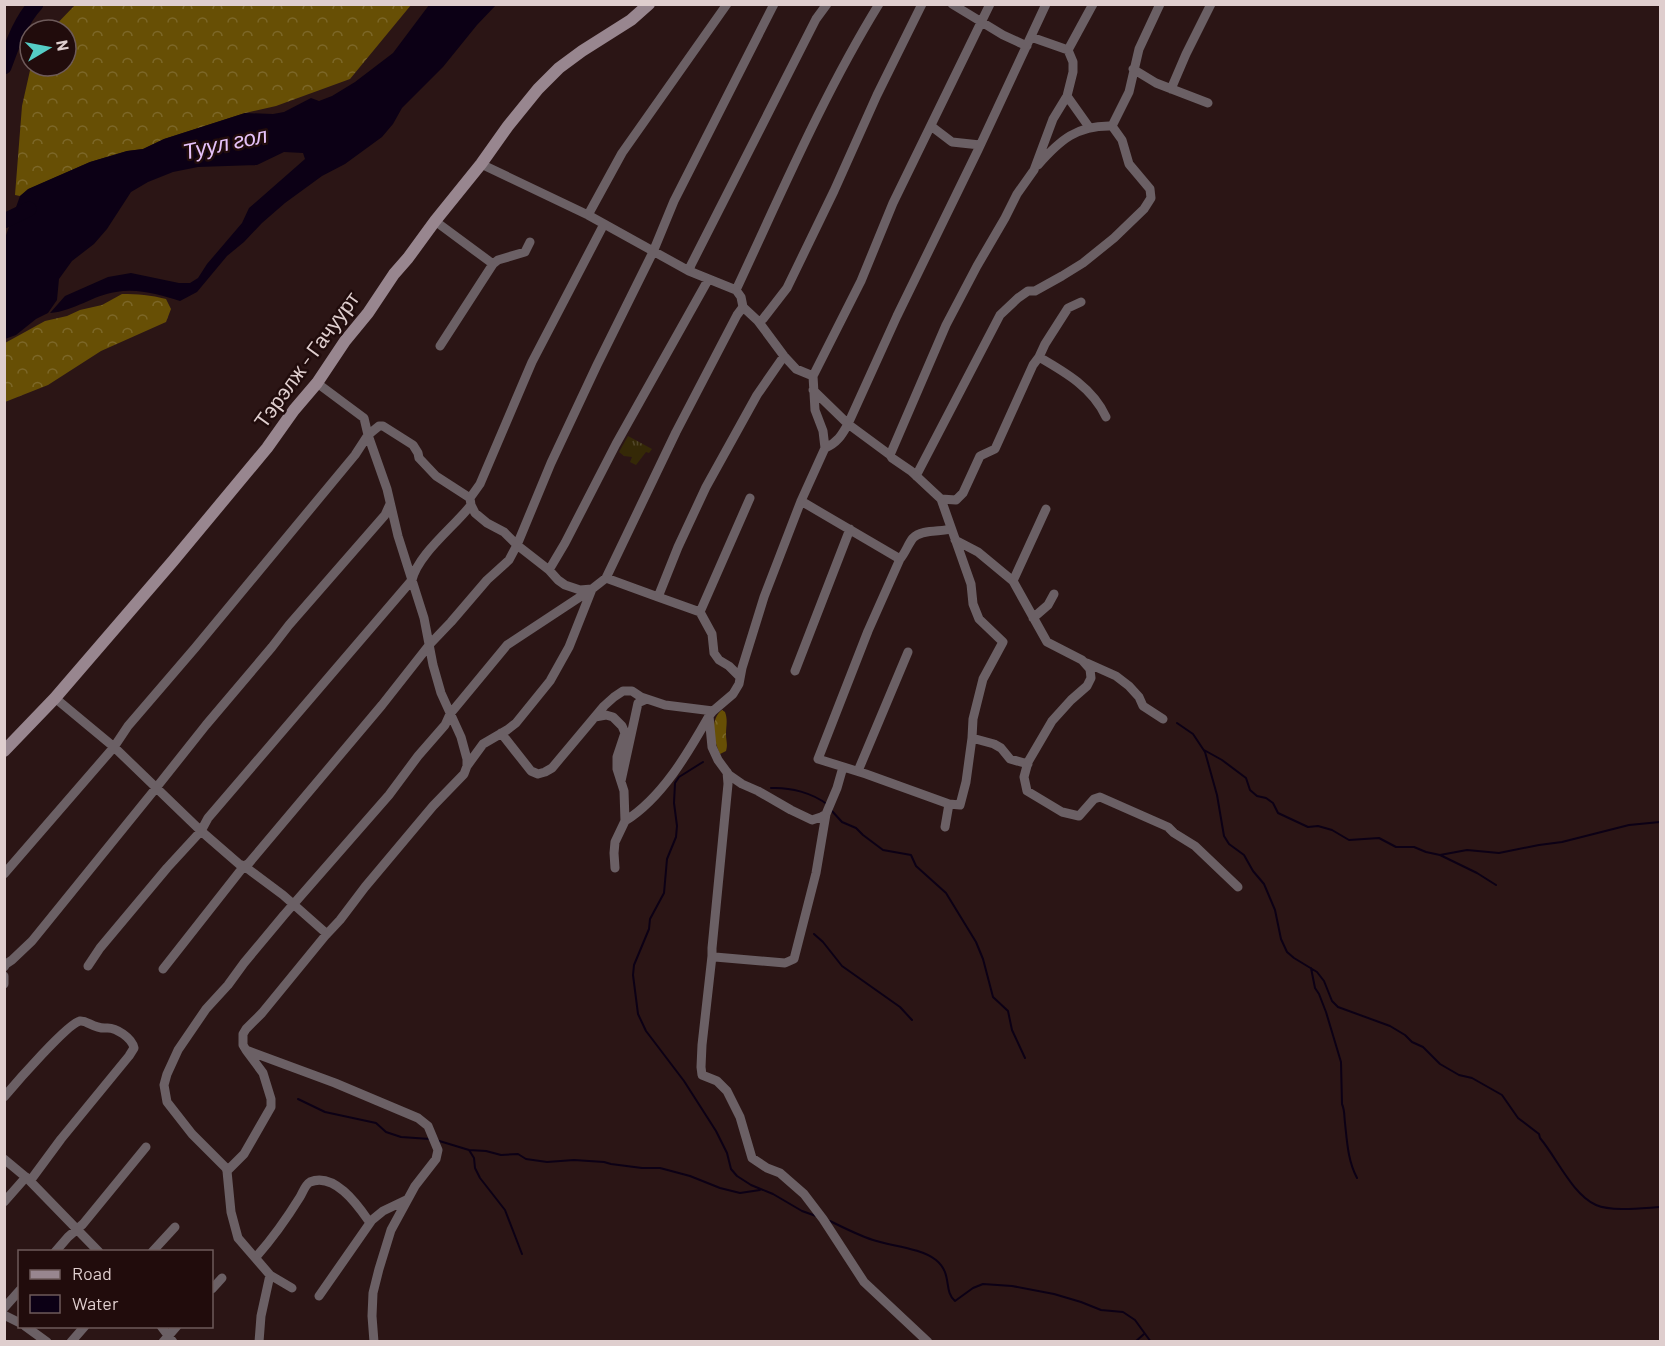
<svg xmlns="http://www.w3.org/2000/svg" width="1665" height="1346" viewBox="0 0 1665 1346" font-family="Barlow,sans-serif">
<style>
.grass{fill:url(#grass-tufts)}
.forest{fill:url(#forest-crowns)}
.water{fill:#0c0015}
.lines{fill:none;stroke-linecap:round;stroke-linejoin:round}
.stream{stroke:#0c0015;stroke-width:2}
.river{stroke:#0c0015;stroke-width:15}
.minor{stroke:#6b6065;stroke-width:9}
.secondary{stroke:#98868f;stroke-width:12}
.labels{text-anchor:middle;stroke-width:5;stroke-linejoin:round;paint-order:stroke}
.street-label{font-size:21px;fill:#dfcece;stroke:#210c0c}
.water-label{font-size:22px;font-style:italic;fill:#e6c2f9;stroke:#210c0c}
</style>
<defs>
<pattern id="grass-tufts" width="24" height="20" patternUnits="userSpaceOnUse" patternTransform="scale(1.5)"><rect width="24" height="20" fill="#352907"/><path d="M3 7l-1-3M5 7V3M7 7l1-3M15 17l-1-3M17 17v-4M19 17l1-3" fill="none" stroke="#52472a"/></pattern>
<pattern id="forest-crowns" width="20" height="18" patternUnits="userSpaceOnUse" patternTransform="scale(1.5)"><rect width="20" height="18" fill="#674f05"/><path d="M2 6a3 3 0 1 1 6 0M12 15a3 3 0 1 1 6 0" fill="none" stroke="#7c6728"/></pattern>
</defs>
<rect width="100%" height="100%" fill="#2b1515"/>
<path class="grass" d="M628,436L652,449L649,453L646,452L636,465L630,462L632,457L624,456L619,452Z"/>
<path class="forest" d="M75,5H411L350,79L276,106L245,113L164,139L143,149L127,151L90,162L29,189L20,196L15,195L22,106L31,66H66V30H51Z
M122,294C137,294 151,295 166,299L171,309L166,322L101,351L48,385L5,402V343L45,321L67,316L80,310L102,305Z
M722,710L725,712C728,720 726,726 726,734C726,741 728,744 726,751L720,754C714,741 709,720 722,710Z"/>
<path class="water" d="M429,5H496L477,25L443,67L402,108L393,124L382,137L345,164L322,176L285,203L262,223L244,242L227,256L197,292L180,301C159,295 139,288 116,292C93,295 75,311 50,313L65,296L108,277L131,273L179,283H190L198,278L207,264L242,223L249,208L305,159L303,153L284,152L257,165L198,167L173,172L148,182L131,192L107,229L94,244L72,261L59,279L57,300L48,313L36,319L16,335L5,339V238L20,196L28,189L90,162L127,151L143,149L164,139L245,113L273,114L284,112L311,98L319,101L332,96L355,82L393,53Z"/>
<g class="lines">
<path class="stream" d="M1177,723L1193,734L1205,752L1217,795L1224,836L1229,844L1244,855L1253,871L1264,884L1275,910L1281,939L1287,952L1294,958L1317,972L1324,981L1332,1001L1338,1007L1390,1026L1405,1035L1412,1042L1423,1047L1440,1064L1459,1075L1472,1078L1502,1095L1518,1118L1539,1134L1540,1138C1557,1158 1572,1194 1596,1205C1612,1212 1643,1208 1660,1207
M1204,750L1222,760L1246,778L1250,790L1257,796L1266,798L1273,803L1278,813L1308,827L1318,826L1332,830L1349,840L1379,838L1396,847H1414L1426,852L1440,855L1467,850L1499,853L1539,845L1562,842L1629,825L1660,822
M703,762L679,777L675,783L674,803L677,826L676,837L667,859L664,893L650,919L649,929L634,965L633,975L638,1014L646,1031L684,1081L716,1131L727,1153L731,1169L737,1176L751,1185L773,1194L802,1211L816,1216
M771,788C790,787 813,793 828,805
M831,810L842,822L856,828L863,835L883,850L911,855L916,866L946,893L976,942L983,959L993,997L1008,1011L1012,1030L1025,1058
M1440,855L1477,873L1496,885
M814,934L823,942L842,966L900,1007L912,1020
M1311,968L1315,988L1319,994L1326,1012L1341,1062L1342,1104C1345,1111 1344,1116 1345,1123C1347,1142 1348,1161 1357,1178
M298,1099L325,1112L376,1123L386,1132L401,1137L430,1139
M436,1140L469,1150L486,1151L501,1155L518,1154L526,1159L547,1162L574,1160L604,1162L611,1164L642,1168H660L690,1176L720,1188L740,1193L760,1190
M469,1150L474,1158L475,1168L480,1178L505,1210L522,1254
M830,1221C844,1228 858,1235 873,1240C891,1246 921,1248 936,1260C953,1274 943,1291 955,1301L973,1288L983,1284L1012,1286L1054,1294L1081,1302L1101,1310L1123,1312L1135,1320L1151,1342
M1135,1342L1144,1334"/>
<path class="river" d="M4,67C12,46 20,21 36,4
M4,221L29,209"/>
<path class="minor" d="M952,4L1003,35L1027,46
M1031,37L1068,50
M1133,69L1156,83L1208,103
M1171,89L1186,54L1211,4
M1067,96L1089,127
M931,126L952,142L980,145
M481,164L588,215L689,271
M1038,165C1060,140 1077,125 1112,126
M588,215L622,153L727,4
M435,221L493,264L440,346
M493,264L498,260L525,252L530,242
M736,290L689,271L691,265L816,19L827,4
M758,321L743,307L741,297L736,290C781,194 823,95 879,4
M1039,357C1065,372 1093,388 1106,417
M813,376L796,369L784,356L758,321L763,319L787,288L834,191L877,95L922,4
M813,390L848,424C842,435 837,443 825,448
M890,455L848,424L897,316L978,150L1046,4
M916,476L1000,315L1018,298L1028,291H1035L1062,276L1083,263L1114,238L1144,209L1151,198L1150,189L1129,164L1122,140L1112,126L1129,92L1139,49L1160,4
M470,498L480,484L532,362L604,224
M750,498L700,612L658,597L678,547L706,487L757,395L784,356
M941,499L956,500L963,493L980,456L995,449L1033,365L1039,357L1045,344L1068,308L1081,302
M801,501L900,559L868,631L818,759L866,774L949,804
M955,540L978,552L1013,581L1047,642L1082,660L1090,669L1091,678L1087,686L1071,700L1052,721L1028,762L1024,777L1027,791L1062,812L1079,816L1094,799L1100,797L1168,827L1174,833L1195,846L1238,887
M900,559C906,552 908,544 913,538C921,529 941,532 951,529
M549,570L565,543L616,444L708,280
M606,578L676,432L737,315L743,307
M1013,581L1046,509
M700,612L712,634L714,653L719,660L729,666L740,677
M1033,618L1048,605L1054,594
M1087,663L1116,676L1129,686L1139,697L1143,706L1163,719
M795,671L850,529
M55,698L114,747L201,831L239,864L244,866L249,863L382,705L430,644L451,622L487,580L509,560L517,545L551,463L597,365L653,252L674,201L774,4
M595,717L606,715L613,717L622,726L625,733L617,757V769L624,791L625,821L615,842L614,853L615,868
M501,733L531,771L538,774L545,772L552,768L604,706L614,697L623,691H632L641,697L665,705L713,711
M972,738L973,719L983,679L1003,642L979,619L973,604L971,584L941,499L911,471L892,458L890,455L946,325L977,266L1005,218L1017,194L1034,170L1053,119L1067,96L1073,72V62L1068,50L1093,4
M467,766L483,744L507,730L516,723L550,681L569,647L592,589
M843,767L837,788L826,814L821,817L812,820L791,810L758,791L742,784L729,775L718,760L712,747L709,716L713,711L733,694L739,684L742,668L764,597L801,501L825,448L823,431L815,410L813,376L861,281L893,203L990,4
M858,771L908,652
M727,772L728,784L712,948V956L715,957L785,963L794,959L816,873L826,814
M621,781L638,703L647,699
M625,821C662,798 688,753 709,716
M945,827L949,804L960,805L966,782L972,738L994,744L1001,748L1010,759L1028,764
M4,874L114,747L128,726L195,648L355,455L368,435L364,418L317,383
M712,956L702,1045L701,1067L702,1075L717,1081L727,1091L740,1117L752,1158L767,1168L780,1173L804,1194L823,1219L864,1282L928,1342
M88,966L100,948L167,868L201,831L208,818L412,580C418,554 454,527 471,505
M4,967L6,964L12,960L32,941L156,788L206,725L272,647L289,625L385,515L390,504
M163,969L244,866L283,895L327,934
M4,976V984
M4,1097C15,1084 68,1023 80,1021C87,1020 94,1029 106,1028C116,1027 132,1038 134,1048L129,1056L61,1139L30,1181
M4,1159L28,1179L99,1252
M227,1171L244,1154L271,1107V1099L263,1073L246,1050
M4,1202L26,1177
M55,1252L68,1237L83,1224L146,1147
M152,1252L175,1227
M256,1257C272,1239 287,1218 300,1197C303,1192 305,1185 310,1182C334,1172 357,1204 368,1220H372L383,1211L406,1200
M292,1288L270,1275L238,1238L231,1212L227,1171L226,1168L192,1134L167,1102L164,1085L167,1074L178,1050L206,1009L228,985L244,963L284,915L389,795L418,756L445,725L450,714L507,645L592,589
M212,1289L222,1278
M319,1296L372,1220
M4,1308L20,1290
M4,1315L20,1323
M25,1326L47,1342
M161,1326L173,1342
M71,1342L85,1326
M163,1342L177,1326
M259,1342L261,1316L270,1275
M374,1342L372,1316L373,1293L379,1269L391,1230L415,1186L436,1159L438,1150L428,1126L418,1118L335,1083L246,1050L243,1045V1034L246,1029L262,1013L325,936L340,920L365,887L433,806L464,774L467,766V759L461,737L441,693L433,665L424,618L398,536L387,489L368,435L379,426H383L413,445L418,453L419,458L436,476L470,498L471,505L475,513L487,523L504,532L517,545L549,570L558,580L565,585L580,590L592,589L606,578L658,597"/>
<path class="secondary" d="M4,751L55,698L173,561L267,448L294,410L317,383L345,341L368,313L394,274L408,258L435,221L481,164L508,126L538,89L559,68L582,51L631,20L649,4"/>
</g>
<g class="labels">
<g class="street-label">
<text transform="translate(307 360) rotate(-54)" y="7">Тэрэлж - Гачуурт</text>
</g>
<g class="water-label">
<text transform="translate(225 143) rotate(-12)" y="8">Туул гол</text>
</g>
</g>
<rect width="1665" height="1346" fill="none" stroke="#dfcece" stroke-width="12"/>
<rect x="18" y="1250" width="195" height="78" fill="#210c0c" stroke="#6d5a5a" stroke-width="1.5"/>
<rect x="30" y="1270" width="30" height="9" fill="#98868f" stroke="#6d5a5a" stroke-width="1.5"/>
<text x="72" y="1280" font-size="18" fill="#dfcece">Road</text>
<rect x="30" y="1295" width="30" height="18" fill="#0c0015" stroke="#6d5a5a" stroke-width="1.5"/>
<text x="72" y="1310" font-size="18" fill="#dfcece">Water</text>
<g transform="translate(48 48) rotate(80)"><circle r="28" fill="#210c0c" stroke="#6d5a5a" stroke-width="1.5"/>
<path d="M0-4.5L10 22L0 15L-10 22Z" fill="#55cdc6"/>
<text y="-9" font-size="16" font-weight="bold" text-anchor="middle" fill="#dfcece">N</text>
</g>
</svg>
